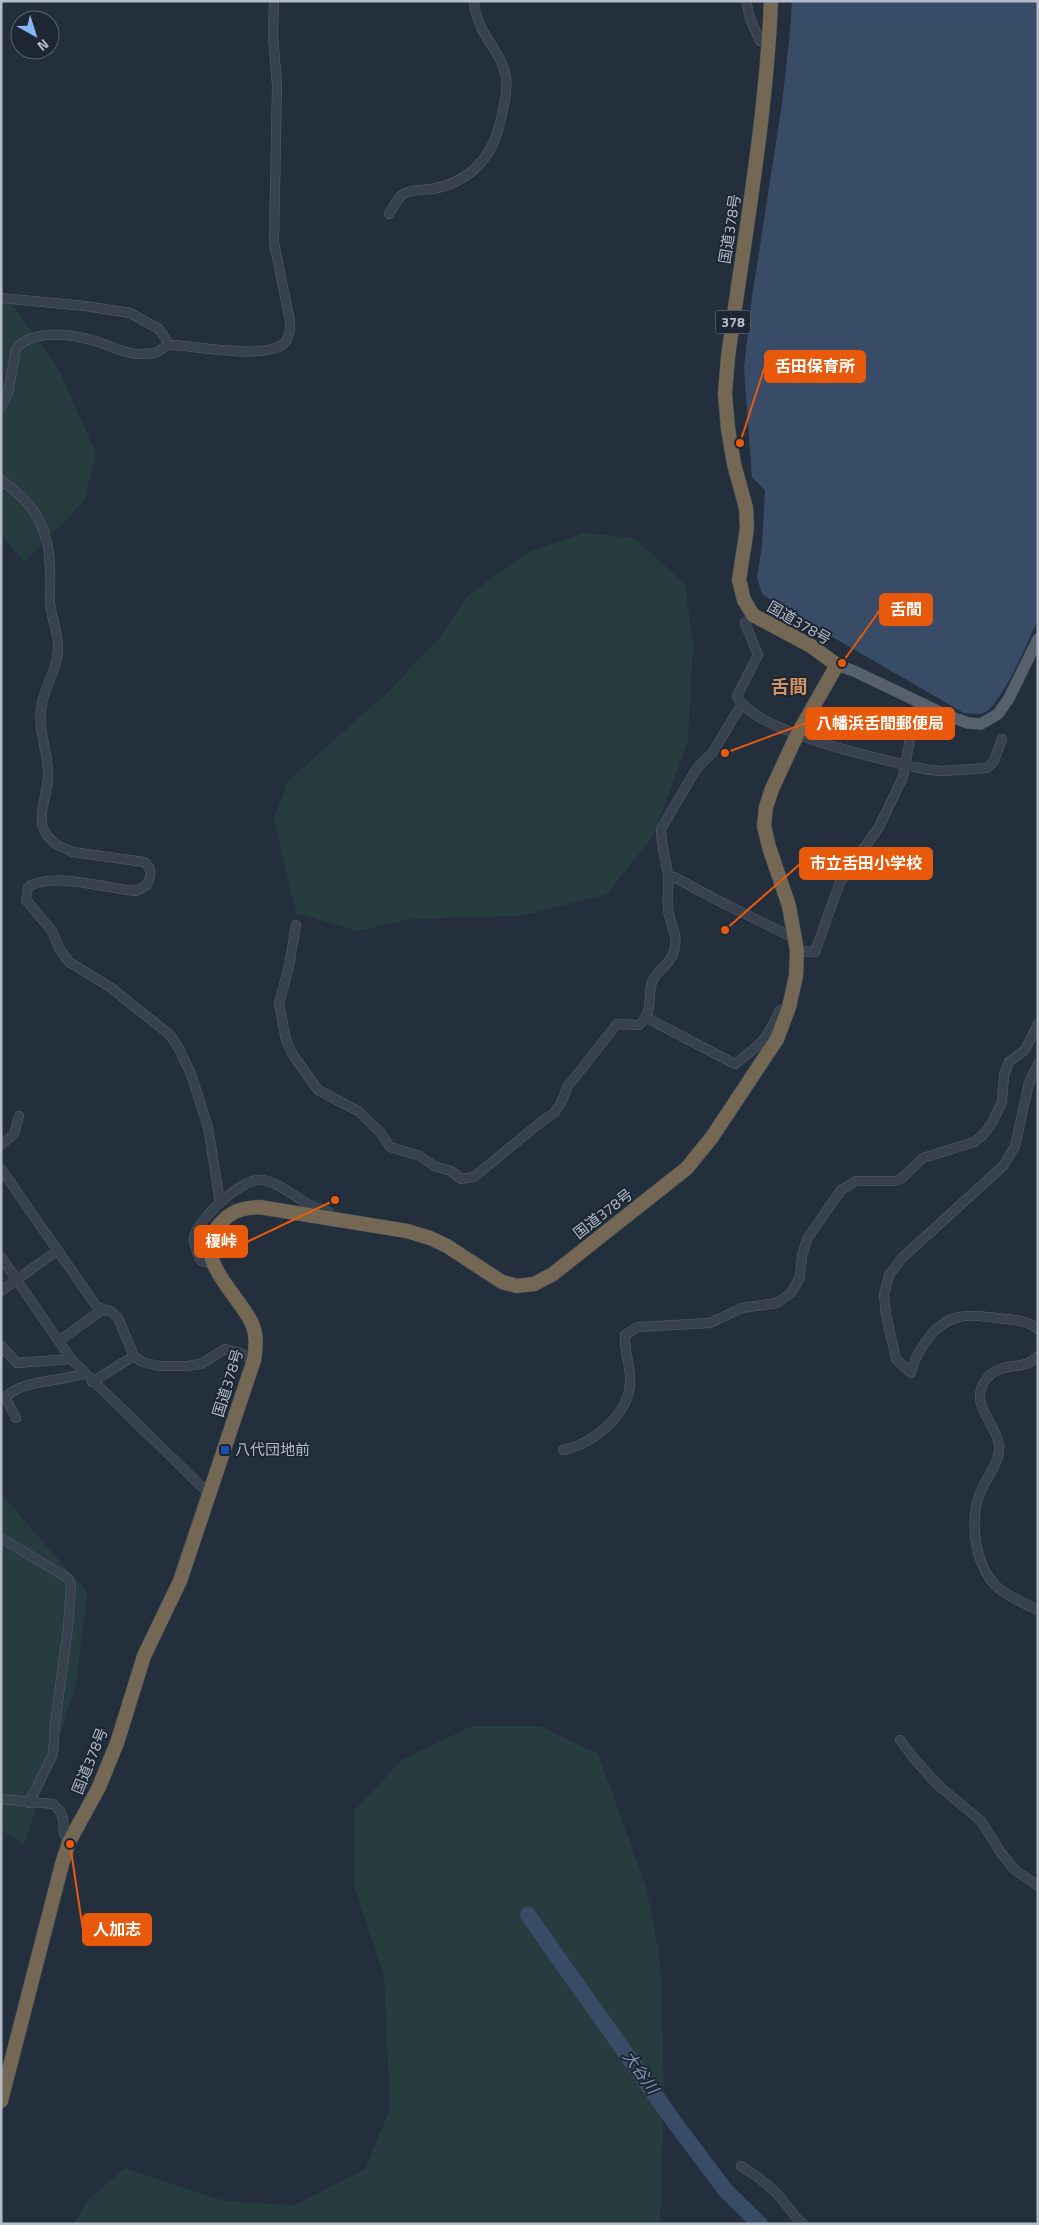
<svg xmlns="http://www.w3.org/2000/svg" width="1039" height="2225" viewBox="0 0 1039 2225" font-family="'Titillium Web','Noto Sans JP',sans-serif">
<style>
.green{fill:#263c3f}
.water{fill:#394c67}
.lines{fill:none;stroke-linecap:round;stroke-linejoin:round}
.river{stroke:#394c67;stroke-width:16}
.minor-casing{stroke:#565f6c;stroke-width:10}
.major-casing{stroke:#414a57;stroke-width:12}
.highway-casing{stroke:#434c59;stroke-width:15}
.minor{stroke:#38414e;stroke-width:9}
.major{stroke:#56606e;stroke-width:11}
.highway{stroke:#746855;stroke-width:14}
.transit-dot{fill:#1a4fb4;stroke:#1d2633;stroke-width:2}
.labels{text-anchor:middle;stroke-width:4;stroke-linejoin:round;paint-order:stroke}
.shield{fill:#1d2633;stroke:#878f9c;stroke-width:1}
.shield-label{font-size:14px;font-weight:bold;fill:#b4bcc9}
.street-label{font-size:15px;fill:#b4bcc9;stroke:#1d2633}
.poi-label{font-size:15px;fill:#b4bcc9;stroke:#1d2633;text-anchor:start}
.water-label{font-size:16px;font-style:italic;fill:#7c92b1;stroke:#1d2633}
.quarter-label{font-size:18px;font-weight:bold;fill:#d59563;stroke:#1d2633}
.leader{fill:none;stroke:#e8590c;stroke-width:2}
.callout-dot{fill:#e8590c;stroke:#1d2633;stroke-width:2}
.callout{fill:#e8590c;stroke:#e8590c;stroke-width:2}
.callout-label{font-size:16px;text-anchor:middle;font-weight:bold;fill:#fff}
</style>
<rect width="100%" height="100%" fill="#242f3e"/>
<path class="green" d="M1,289L59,370L96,453L84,501L24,562L1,535Z
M584,533L634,538L685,584L693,646L688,741L653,836L607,894L521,916L410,919L358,931L296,913L274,819L287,782L390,690L440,637L467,596L529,552Z
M1,1494L87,1592L76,1685L24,1845L1,1830Z
M472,1726H540L598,1754L646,1887L660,1958L664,2090L660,2224H74L87,2201L125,2168L225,2201L295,2205L365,2169L390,2109L384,1976L354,1886L355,1810L402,1760Z"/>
<path class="water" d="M792,1H1038V620C1028,641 1004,699 987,711C980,716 971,713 964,713L791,613L762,594L757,577L762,546L765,490L752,477L744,368L752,297L782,104L790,32Z"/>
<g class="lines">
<path class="river" d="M528,1915L675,2123L726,2191L760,2224"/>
<g class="minor-casing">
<path id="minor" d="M746,1L750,18L760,41H771
M389,214C393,208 397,199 402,195C410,189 423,190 432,189C467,183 491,160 499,126C503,111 508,92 506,77C502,50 476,35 474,1
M1,298L85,306L130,313L159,329L169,344
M1,407L8,393L16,349C32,329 70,334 92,340C107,344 120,352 136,354C141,354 150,354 155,353C161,351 165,344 172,345C197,346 261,359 282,345C290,339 290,329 290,321L274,243L277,85L273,35L274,1
M1,480C34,503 49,527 50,568C51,580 49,591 50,603C52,622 61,638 57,658C53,676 43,691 41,709C38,732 49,754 48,776C48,793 36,817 45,832C51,843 62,848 73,852L144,862C153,869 151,876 147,885L136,891C108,889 50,871 28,887L26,900L52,931L59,948L69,962L110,987L169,1034L177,1045L191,1074L208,1127L220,1202
M753,615L745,623L758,655L737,696C752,732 891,762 929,770L943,771L987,768L994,761L1002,739
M669,877H674L717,900L796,939
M296,925L289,966L279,1004L286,1040L293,1055L318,1090L358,1111L380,1132L390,1147L420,1156L434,1166L451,1171L461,1179L474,1177L541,1122L554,1113L561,1103L568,1086L617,1024L639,1025C654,1012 647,998 652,982C657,969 671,964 674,951C679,937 670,923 668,910C666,898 670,886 668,875C666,860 661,845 661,829L697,768L713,752L741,705
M797,951L815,952L840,882L879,827L903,777L912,728L920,702
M647,1018L735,1064C761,1044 766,1041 780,1010L789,1007
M1038,1064L1029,1083L1015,1146L1003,1166L902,1258L889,1275L884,1295L886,1315L896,1359L911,1373C916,1351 936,1321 959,1317C971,1314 985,1317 998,1318C1013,1320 1025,1319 1038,1329
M1,1145L14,1134L19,1116
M1,1169L97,1307L112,1312L118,1318L134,1356
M1,1257L71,1359L203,1488L211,1492
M214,1265L200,1260C198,1253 193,1244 194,1237C198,1219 240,1180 259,1180C274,1179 295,1197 308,1204C315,1207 322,1209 329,1212L331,1220
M1,1291L58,1250
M59,1341L103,1309
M1,1346L17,1363L71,1359
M1038,1356C1023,1373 999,1359 985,1381C969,1404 996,1423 999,1445C1001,1460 987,1477 981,1491C969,1518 974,1562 995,1585C1006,1596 1024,1603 1038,1610
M92,1382L134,1356L142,1362L159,1366H187L201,1364L225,1349L238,1352L254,1360
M16,1418L5,1397C28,1378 57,1383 85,1373
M563,1450C593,1444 629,1415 630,1382C631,1367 624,1351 625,1335L638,1327L710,1323L742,1308L777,1303L791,1293L800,1277L802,1256L807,1239L841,1190L856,1181H895L902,1178L923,1158L974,1142L983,1135L992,1123L1002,1102L1004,1075L1009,1062L1025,1050L1038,1024
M1,1538L61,1574L69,1579L71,1586L68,1628L55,1724L53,1754L29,1803
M900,1740L916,1761L939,1786L981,1821L1001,1853L1015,1870L1038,1886
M1,1799L53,1804L60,1811L63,1818L64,1833L69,1842
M741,2166C757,2176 773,2187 784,2202C791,2210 794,2217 803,2224"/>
</g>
<g class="major-casing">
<path id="major" d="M837,665L854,671L946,715L968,723L981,724L998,714L1009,698L1038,639"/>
</g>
<g class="highway-casing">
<path id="highway" d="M1,2101L62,1864L69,1842L99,1787L117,1743L144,1656L180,1581L254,1360C256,1349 257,1337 253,1326C242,1297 189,1258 219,1225C231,1211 241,1208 259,1207L407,1231L430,1238L447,1246L502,1282L517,1286L534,1284L553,1274L687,1168L712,1137L777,1039L789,1007L796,976L797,951L789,906L769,847L764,826L766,807L772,789L797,735L837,665L811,646L753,615L744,600L739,580L747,528L746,508L734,464L728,429L725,393L728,357C744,239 766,121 771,1"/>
</g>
<use href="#minor" class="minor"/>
<use href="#major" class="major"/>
<use href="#highway" class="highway"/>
</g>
<rect class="transit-dot" x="220" y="1445" width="10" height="10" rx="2.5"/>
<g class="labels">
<rect class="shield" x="715.5" y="310.5" width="35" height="23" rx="4"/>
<g class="shield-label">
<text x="733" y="327">378</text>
</g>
<g class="street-label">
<text transform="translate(730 229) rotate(-81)" y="5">国道378号</text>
<text transform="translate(799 623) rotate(30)" y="5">国道378号</text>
<text transform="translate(603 1214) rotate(-38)" y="5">国道378号</text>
<text transform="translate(228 1383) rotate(-73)" y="5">国道378号</text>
<text transform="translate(90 1761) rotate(-68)" y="5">国道378号</text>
</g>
<g class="poi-label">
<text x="235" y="1455">八代団地前</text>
</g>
<g class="water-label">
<text transform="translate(641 2072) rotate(54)" y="6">大谷川</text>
</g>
<g class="quarter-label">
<text x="789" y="693">舌間</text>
</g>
</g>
<path class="leader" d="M740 443L765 366M842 663L880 610M725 753L806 723M725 930L800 864M335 1200L247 1242M70 1844L83 1930"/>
<g class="callout-dot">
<circle cx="740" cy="443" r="5"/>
<circle cx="842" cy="663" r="5"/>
<circle cx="725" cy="753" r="5"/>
<circle cx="725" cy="930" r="5"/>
<circle cx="335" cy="1200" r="5"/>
<circle cx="70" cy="1844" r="5"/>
</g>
<g class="callout">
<rect x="765" y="351" width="100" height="31" rx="5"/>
<rect x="880" y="594" width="52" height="31" rx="5"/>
<rect x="806" y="708" width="148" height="31" rx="5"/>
<rect x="800" y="848" width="132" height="31" rx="5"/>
<rect x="195" y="1226" width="52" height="31" rx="5"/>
<rect x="83" y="1914" width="68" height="31" rx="5"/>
</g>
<g class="callout-label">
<text x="815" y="372">舌田保育所</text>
<text x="906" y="615">舌間</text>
<text x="880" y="729">八幡浜舌間郵便局</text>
<text x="866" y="869">市立舌田小学校</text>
<text x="221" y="1247">榎峠</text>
<text x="117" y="1935">人加志</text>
</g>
<rect width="1039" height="2225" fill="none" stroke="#b4bcc9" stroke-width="5"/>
<g transform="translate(35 35) rotate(141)"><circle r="24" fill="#1d2633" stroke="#59626f"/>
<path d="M0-4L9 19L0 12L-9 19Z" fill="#8ab4f8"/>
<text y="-8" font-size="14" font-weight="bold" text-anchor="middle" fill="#b4bcc9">N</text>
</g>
</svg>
